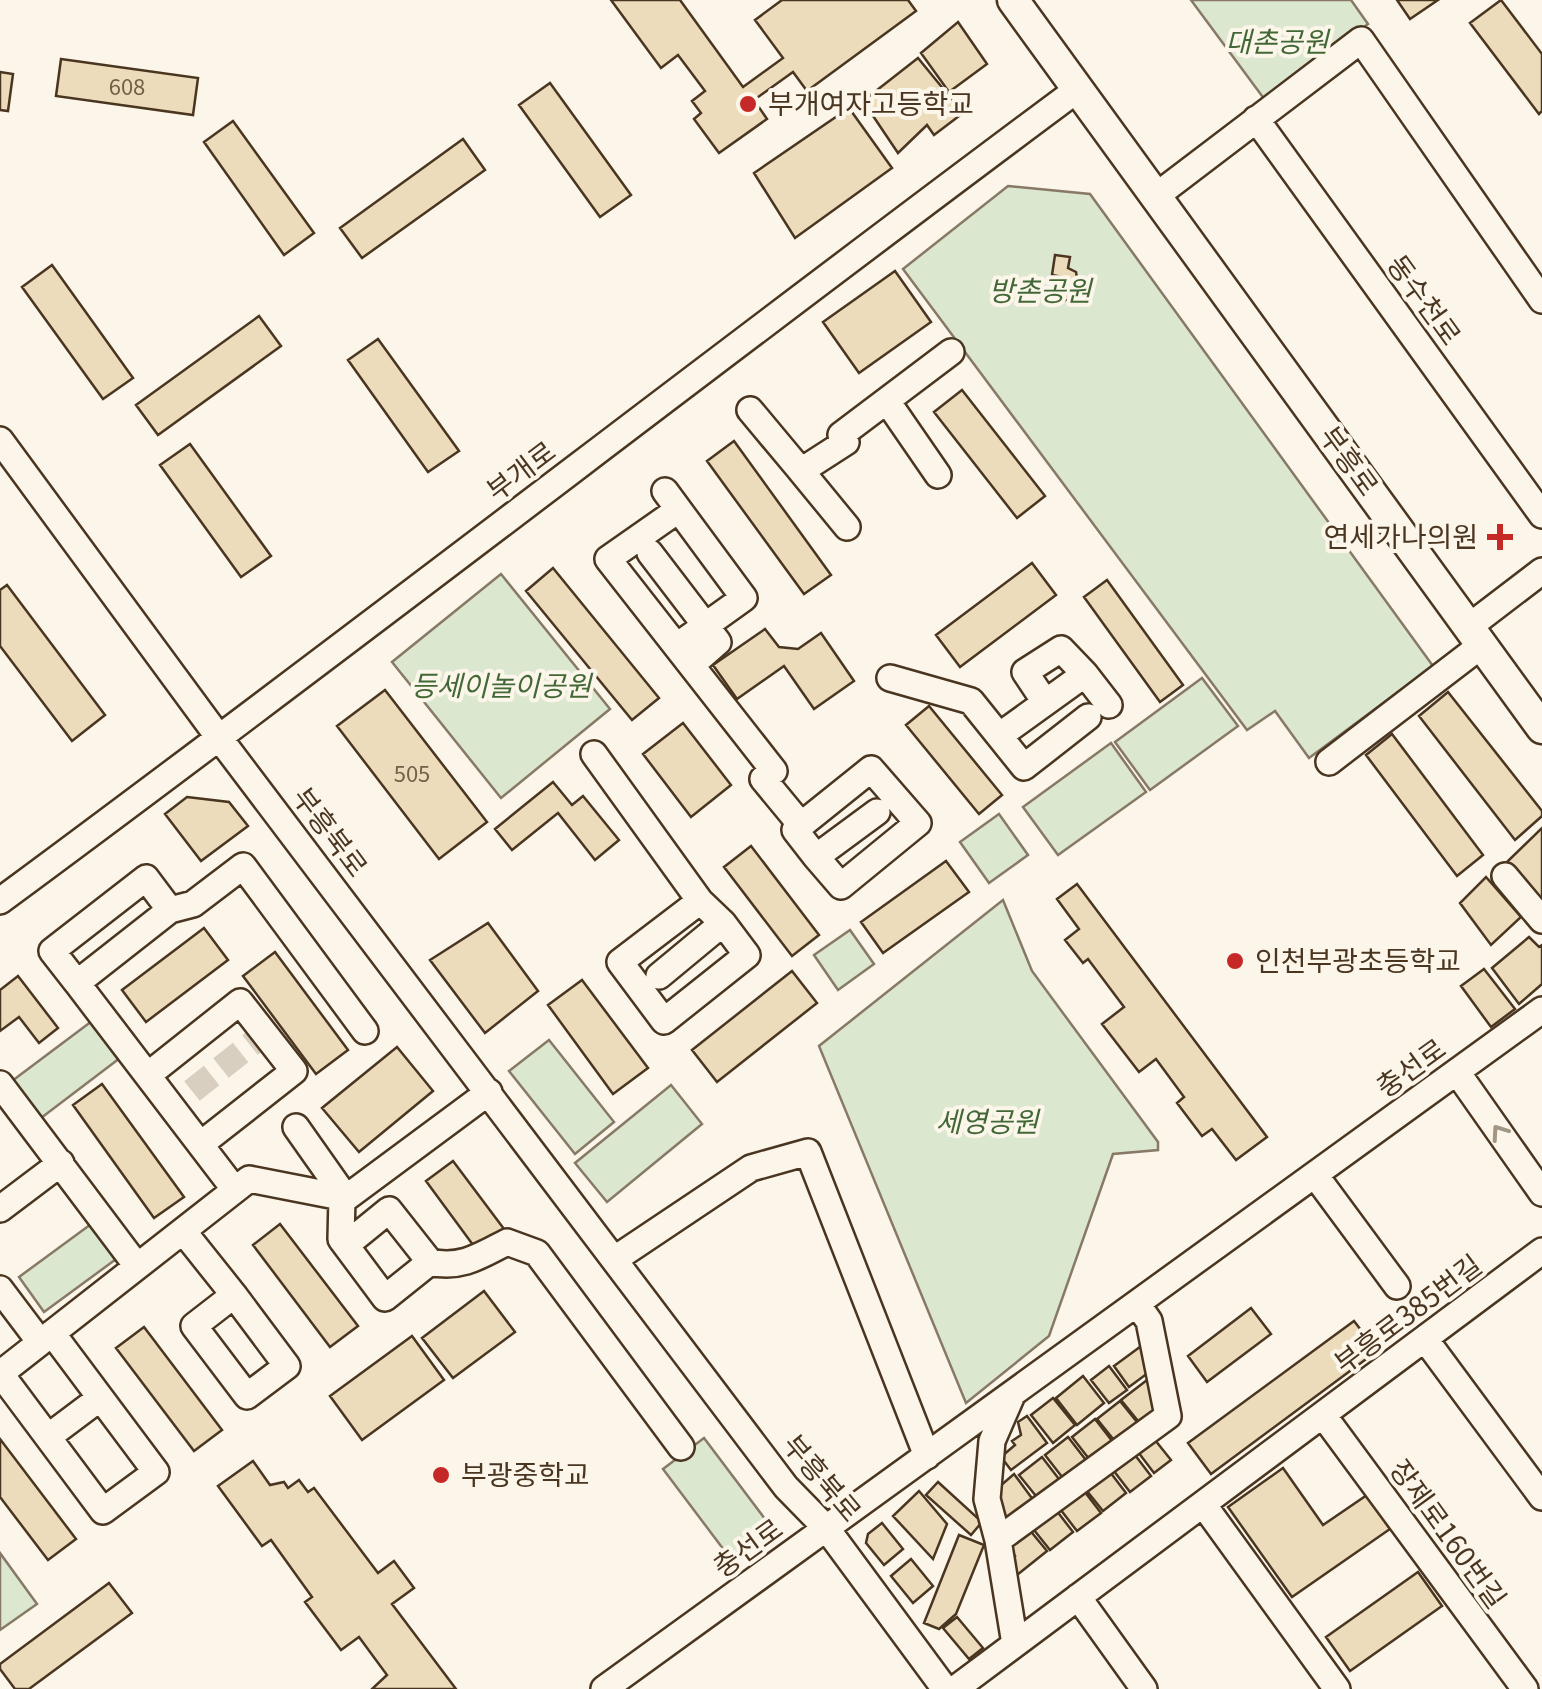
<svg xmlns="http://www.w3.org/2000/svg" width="1542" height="1689" viewBox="0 0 1542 1689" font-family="Georgia,'Noto Sans KR',serif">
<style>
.green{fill:#dce7d0;stroke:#887966;stroke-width:2.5}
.building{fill:#ecdcbc;stroke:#4a3520;stroke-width:2.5}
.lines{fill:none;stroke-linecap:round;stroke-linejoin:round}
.minor-tunnel{stroke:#d8cfc1;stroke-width:25;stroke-dasharray:25 12;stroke-linecap:butt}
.minor-casing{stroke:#4a3520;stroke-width:30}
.major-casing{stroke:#4a3520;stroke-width:35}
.minor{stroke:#fbf6e9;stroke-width:25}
.major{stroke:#fbf6e9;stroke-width:30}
.oneway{stroke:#a29684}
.poi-dot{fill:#c62828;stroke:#fbf6e9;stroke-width:4}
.labels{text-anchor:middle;stroke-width:8;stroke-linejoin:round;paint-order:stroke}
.number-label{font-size:22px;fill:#725f47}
.park-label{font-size:28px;font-style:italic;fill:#436837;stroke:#fbf6e9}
.poi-label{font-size:28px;fill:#4a3520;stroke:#fbf6e9;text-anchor:start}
.street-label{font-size:28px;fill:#4a3520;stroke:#fbf6e9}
</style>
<rect width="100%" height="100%" fill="#fbf6e9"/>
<path class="green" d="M1191,0H1351L1368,24L1265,100Z
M1008,186L1090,194L1433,666L1309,758L1275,711L1247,730L903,269Z
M501,574L610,709L501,798L392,662Z
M1202,678L1238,726L1150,790L1115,742Z
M1111,743L1146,792L1058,855L1023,807Z
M999,814L1028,855L989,883L960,842Z
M1003,900L1032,971L1158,1142V1150L1113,1154L1049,1336L966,1403L819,1046Z
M850,930L874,964L838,990L814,955Z
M92,1021L120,1058L41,1118L12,1081Z
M549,1040L614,1122L575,1154L509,1071Z
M671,1085L702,1124L607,1202L575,1163Z
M98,1219L123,1254L44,1312L19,1277Z
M704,1438L771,1527L730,1558L663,1469Z
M0,1553L37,1604L0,1630Z"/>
<path class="building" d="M611,0H680L743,87L783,58L755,20L782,0H908L916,11L807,91L793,72L754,100L767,119L719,153L694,119L701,113L692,101L705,91L678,55L661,68Z
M1397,0H1438L1410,19Z
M1501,0L1542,54V111L1539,114L1470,23Z
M958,22L987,64L949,92L921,53Z
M918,58L963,113L934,135L927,125L898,153L863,101Z
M61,59L198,78L193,115L56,96Z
M0,72L13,74L8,111L0,110Z
M550,83L631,195L600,217L519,105Z
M849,108L892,168L795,238L754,173Z
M233,121L314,233L284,255L204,142Z
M463,139L485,170L362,258L340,228Z
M1055,255L1070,257L1068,268L1076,272L1077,278L1088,280L1086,297L1078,296L1077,301L1064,300L1068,278L1052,275Z
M52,265L133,378L103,399L22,287Z
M895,271L931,322L859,373L823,322Z
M259,316L281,346L158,435L136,405Z
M378,339L459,451L428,472L348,360Z
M962,390L1045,496L1017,518L934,412Z
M734,441L831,575L804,594L707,461Z
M190,444L271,556L241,577L160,465Z
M1032,563L1056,595L960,667L936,635Z
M553,568L659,698L632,720L526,591Z
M1107,580L1183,685L1160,702L1084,597Z
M7,585L105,715L72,741L0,646V590Z
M765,629L779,647L798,649L821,633L854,681L814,709L784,666L737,699L713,665Z
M385,690L487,822L439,859L337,726Z
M1448,692L1542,811V816L1515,840L1419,716Z
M929,706L1002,795L979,814L906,725Z
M683,723L731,785L691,817L643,754Z
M1392,734L1483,855L1457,876L1366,755Z
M553,782L572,805L583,796L619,840L595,860L558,813L512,850L495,829Z
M187,797L229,802L248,826L201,861L165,814Z
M1542,828V907L1540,908L1508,861Z
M751,846L819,935L792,956L724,867Z
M946,861L969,892L883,953L861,922Z
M1486,877L1521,917L1491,945L1460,903Z
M1077,884L1267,1137L1236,1160L1212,1129L1202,1136L1177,1103L1184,1097L1156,1059L1139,1072L1102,1024L1124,1007L1088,959L1083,963L1065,940L1079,929L1057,899Z
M488,923L538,991L485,1033L430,960Z
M204,928L228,960L146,1022L122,990Z
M1529,937L1539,947L1542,945V984L1519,1004L1492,968Z
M275,952L348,1050L316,1074L243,976Z
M1484,969L1515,1009L1491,1027L1461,986Z
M792,971L817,1003L717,1082L692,1050Z
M18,976L58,1028L39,1043L19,1017L0,1031V990Z
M582,980L648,1068L613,1094L548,1005Z
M397,1047L433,1091L359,1152L322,1108Z
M102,1084L184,1197L154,1218L73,1105Z
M453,1161L504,1229L476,1249L426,1181Z
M280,1224L358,1326L330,1347L253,1245Z
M484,1291L515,1332L453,1378L422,1338Z
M1251,1308L1271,1334L1207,1382L1188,1356Z
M1354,1321L1377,1351L1211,1474L1188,1443Z
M144,1327L222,1430L194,1451L116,1348Z
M412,1336L444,1380L362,1440L330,1396Z
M1148,1341L1152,1370L1129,1387L1114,1366Z
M1109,1366L1127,1390L1109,1403L1091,1380Z
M1083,1376L1104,1403L1077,1425L1056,1398Z
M1151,1377L1165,1409L1143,1427L1121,1400Z
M1053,1398L1075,1425L1053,1443L1031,1415Z
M1120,1401L1141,1427L1118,1445L1097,1419Z
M1027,1416L1047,1443L1011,1470L1001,1457L1015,1445L1012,1441L1021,1435L1018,1422Z
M1095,1419L1116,1446L1093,1464L1072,1437Z
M1151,1435L1171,1460L1154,1473L1135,1448Z
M1068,1437L1089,1464L1066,1482L1045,1455Z
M0,1439L76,1539L48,1560L0,1497Z
M1135,1455L1151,1476L1130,1492L1110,1466Z
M1042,1457L1062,1483L1040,1501L1019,1475Z
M253,1461L270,1485L284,1482L288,1488L299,1480L308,1492L314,1488L378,1573L394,1561L414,1588L392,1604L456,1689H372L387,1675L359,1637L341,1650L305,1602L312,1597L271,1540L262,1546L218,1486Z
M1283,1468L1323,1525L1367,1495L1390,1529L1292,1597L1228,1507Z
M1110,1472L1126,1493L1103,1511L1083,1486Z
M1014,1474L1034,1501L1005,1525L995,1505L999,1487Z
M938,1482L982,1522L971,1535L926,1495Z
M1081,1487L1101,1513L1077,1531L1057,1505Z
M919,1491L947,1524L933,1559L893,1516Z
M1053,1506L1073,1532L1050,1550L1030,1525Z
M882,1523L903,1549L884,1565L866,1543L868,1534Z
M1028,1528L1047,1551L1017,1575L1007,1563L1015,1556L1006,1545Z
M959,1535L984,1545L956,1614L939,1629L924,1623Z
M911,1559L933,1586L913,1603L891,1576Z
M1418,1572L1442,1606L1350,1671L1326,1637Z
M109,1583L132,1613L29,1689H15L0,1669V1664Z
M957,1617L983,1648L969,1659L943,1628Z"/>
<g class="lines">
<path class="minor-tunnel" d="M192,1091L264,1034"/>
<g class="minor-casing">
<path id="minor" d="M1256,119L1542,515
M1156,196L1361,40L1542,300
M887,401L938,475
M750,410L801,471
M841,435L951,352
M0,440L220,739L786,1487L827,1529L945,1689
M846,442L801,471L847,527
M665,491L744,598L677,646
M678,510L608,559L774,771
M650,553L718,642L701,657
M1470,626L1542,571
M1085,674L1109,705
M890,678L971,701L1024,767L1088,717
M999,736L1085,674L1061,649L1025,672L1045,702
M594,754L700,901
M1329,762L1483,644
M763,779L801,825
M816,857L841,886L918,823L871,769L795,830L816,857L877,812
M1505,876L1542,920
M0,901C362,634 717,357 1078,89
M700,901L723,923L747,955L664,1021L620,962Z
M170,910L77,983L52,951L146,878L170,910L193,904L243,866L365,1031
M659,976L723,923
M77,983L235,1190
M1457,1072L1542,1193
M148,1075L240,1002L294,1071L201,1144
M0,1084L137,1266
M296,1127L346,1198
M1315,1175L1397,1286
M342,1197L341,1239L385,1298L430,1262L389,1210L346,1245
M0,1209L61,1163
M183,1231L234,1295
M615,1259L751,1168L808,1152L927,1456
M430,1262C461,1269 480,1256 507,1242L537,1253L681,1447
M0,1289L40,1342
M234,1295L287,1366L247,1396L194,1326Z
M1425,1339L1542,1497
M0,1373L103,1511L156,1472L52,1333
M0,1374L249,1179L346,1198L489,1092
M1012,1395L992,1441L987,1499L998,1540L1015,1644
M1323,1415L1525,1689
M48,1437L100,1398
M1203,1504L1337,1689
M998,1540L1168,1416L1149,1321L1137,1304
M1078,1597L1144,1689
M604,1689L1542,1010
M955,1689L1542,1251"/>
</g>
<g class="major-casing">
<path id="major" d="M1013,0L1542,728"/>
</g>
<use href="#minor" class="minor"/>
<use href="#major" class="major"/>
</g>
<defs><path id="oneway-chevron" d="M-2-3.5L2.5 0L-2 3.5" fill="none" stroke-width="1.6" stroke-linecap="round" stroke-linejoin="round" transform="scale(2.5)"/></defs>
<use class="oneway" href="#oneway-chevron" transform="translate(1499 1132) rotate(-125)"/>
<g class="poi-dot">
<circle cx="748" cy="104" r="10"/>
<path d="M1495 522h10v10h10v10h-10v10h-10v-10h-10v-10h10z"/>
<circle cx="1235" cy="961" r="10"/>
<circle cx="441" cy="1475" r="10"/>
</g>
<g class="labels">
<g class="number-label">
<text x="127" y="95">608</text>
<text x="412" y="782">505</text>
</g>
<g class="park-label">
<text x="1277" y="52">대촌공원</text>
<text x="1040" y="301">방촌공원</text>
<text x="501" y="696">등세이놀이공원</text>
<text x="987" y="1132">세영공원</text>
</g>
<g class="poi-label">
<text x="768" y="114">부개여자고등학교</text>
<text x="1478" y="547" text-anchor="end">연세가나의원</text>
<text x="1255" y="971">인천부광초등학교</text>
<text x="461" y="1485">부광중학교</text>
</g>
<g class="street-label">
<text transform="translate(1424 300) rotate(54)" y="10">동수천로</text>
<text transform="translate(1349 461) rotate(54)" y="10">부흥로</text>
<text transform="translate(521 471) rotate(-37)" y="10">부개로</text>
<text transform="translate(330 832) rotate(53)" y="10">부흥북로</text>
<text transform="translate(1411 1068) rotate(-36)" y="10">충선로</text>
<text transform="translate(1408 1314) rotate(-37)" y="10">부흥로385번길</text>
<text transform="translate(822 1478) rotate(50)" y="10">부흥북로</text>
<text transform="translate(1448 1534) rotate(54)" y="10">장제로160번길</text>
<text transform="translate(748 1548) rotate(-36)" y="10">충선로</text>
</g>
</g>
</svg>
